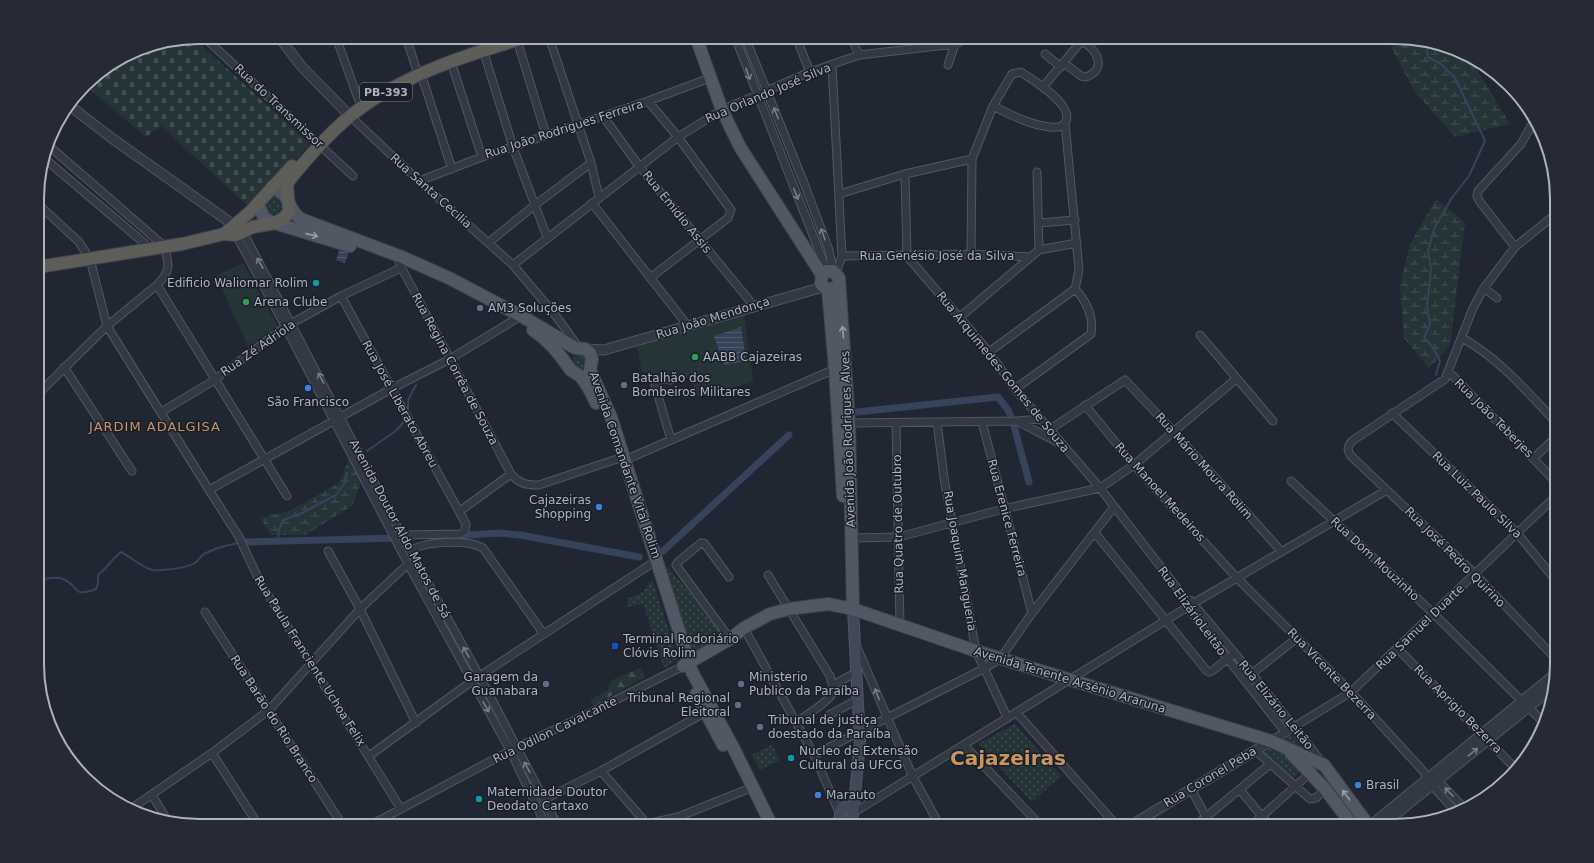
<svg xmlns="http://www.w3.org/2000/svg" width="1594" height="863" viewBox="0 0 1594 863" font-family="'DejaVu Sans',sans-serif">
<style>
.green{fill:#253537}
.forest{fill:url(#forest-firs)}
.wetland{fill:url(#wetland-marsh)}
.cemetery{fill:url(#cemetery-stones)}
.park{fill:url(#park-dots)}
.water{fill:url(#water-rules)}
.lines{fill:none;stroke-linecap:round;stroke-linejoin:round}
.stream{stroke:#36435b;stroke-width:2}
.canal{stroke:#36435b;stroke-width:7}
.minor-casing{stroke:#515662;stroke-width:9}
.tertiary-casing{stroke:#515662;stroke-width:11}
.secondary-casing{stroke:#515662;stroke-width:12}
.primary-casing{stroke:#3d424d;stroke-width:14}
.trunk-casing{stroke:#3e434e;stroke-width:14}
.minor{stroke:#333944;stroke-width:7}
.tertiary{stroke:#333944;stroke-width:9}
.secondary{stroke:#414857;stroke-width:10}
.primary{stroke:#515864;stroke-width:12}
.trunk{stroke:#5d5d5a;stroke-width:12}
.oneway{stroke:#767c89}
.oneway2{stroke:#969caa}
.culture-dot{fill:#0f9aa8;stroke:#191e28;stroke-width:1.5}
.leisure-dot{fill:#2e9e5b;stroke:#191e28;stroke-width:1.5}
.service-dot{fill:#5c6f8a;stroke:#191e28;stroke-width:1.5}
.shop-dot{fill:#3f7fe0;stroke:#191e28;stroke-width:1.5}
.transit-dot{fill:#1a4fb4;stroke:#191e28;stroke-width:1.5}
.labels{text-anchor:middle;stroke-width:3;stroke-linejoin:round;paint-order:stroke}
.shield{fill:#191e28;stroke:#818693;stroke-width:1}
.shield-label{font-size:11px;font-weight:bold;fill:#adb3c1}
.street-label{font-size:12px;fill:#adb3c1;stroke:#191e28}
.poi-label{font-size:12px;fill:#adb3c1;stroke:#191e28;text-anchor:start}
.neighbourhood-label{font-size:13px;letter-spacing:1px;fill:#ca9660;stroke:#191e28}
.town-label{font-size:20px;font-weight:bold;fill:#ca9660;stroke:#191e28}
.rim{fill:none;stroke:#adb3c1;stroke-width:2}
</style>
<defs>
<pattern id="forest-firs" width="22" height="20" patternUnits="userSpaceOnUse"><rect width="22" height="20" fill="#253537"/><path d="M5 1l3.5 6h-7zM16 11l3.5 6h-7z" fill="#425052"/></pattern>
<pattern id="wetland-marsh" width="20" height="14" patternUnits="userSpaceOnUse"><rect width="20" height="14" fill="#253537"/><path d="M1 5h8M5 5V1M11 12h8M15 12V8" fill="none" stroke="#425052"/></pattern>
<pattern id="cemetery-stones" width="16" height="16" patternUnits="userSpaceOnUse"><rect width="16" height="16" fill="#253537"/><path d="M2 7V4a2 2 0 0 1 4 0v3zM10 15v-3a2 2 0 0 1 4 0v3z" fill="#425052"/></pattern>
<pattern id="park-dots" width="8" height="8" patternUnits="userSpaceOnUse"><rect width="8" height="8" fill="#253537"/><path d="M2 2h.1M6 6h.1" fill="none" stroke="#425052" stroke-width="1.8" stroke-linecap="round"/></pattern>
<pattern id="water-rules" width="6" height="5" patternUnits="userSpaceOnUse"><rect width="6" height="5" fill="#36435b"/><path d="M0 2.5h6" fill="none" stroke="#505c71"/></pattern>
</defs>
<rect width="100%" height="100%" fill="#202733"/>
<path class="green" d="M243,263L278,327L248,346L216,276Z
M744,314L753,382L698,397L690,378L642,372L636,343Z"/>
<path class="forest" d="M640,668L645,677L593,706L590,700L608,690L612,680Z
M1258,687L1288,725L1285,727L1256,688Z"/>
<path class="wetland" d="M1386,37H1395L1467,54L1472,57L1470,58L1510,124L1455,137L1415,92Z
M1436,199L1465,222L1450,345L1429,368L1404,338L1400,285L1410,244Z
M351,453L361,483L352,506L305,535H271L260,518L291,510L339,483Z"/>
<path class="cemetery" d="M193,38L310,144L249,207L161,126L146,137L86,86L92,77L137,49Z"/>
<path class="park" d="M275,194L284,204C281,210 277,216 269,214L265,207L270,198Z
M573 361a7 7 0 1 1 14 0a7 7 0 1 1-14 0Z
M669,568L727,637L691,657L664,569Z
M652,579L678,659L664,668L643,604L626,607L629,598L642,593Z
M1015,724L1061,776L1032,802L978,744Z
M1295,733L1308,751L1279,742Z
M772,745L780,760L760,770L752,755Z
M1270,749L1292,758L1302,770L1293,779L1263,753Z"/>
<path class="water" d="M340,248L349,251L345,263L336,260Z
M741,327L746,361L724,365L714,336Z"/>
<g class="lines">
<path class="stream" d="M1426,44L1428,57L1441,64L1455,78L1485,141L1469,176L1451,199L1434,229L1428,251L1431,270L1427,306L1430,324L1424,338L1433,347L1440,361L1436,375
M408,414V400L416,385
M367,451L397,430L406,419
M278,542L279,529L283,520L300,514L336,495L344,484L347,473
M38,580C46,579 56,576 63,579C81,587 71,598 96,589L98,584V575C107,568 112,559 121,552C131,557 142,568 153,570C163,571 187,568 195,563C199,560 200,556 204,554C215,548 227,545 239,543"/>
<path class="canal" d="M857,412L998,397L1008,410L1013,421
M1014,426L1029,482
M456,536L498,533L520,535L639,557
M246,542L399,538
M662,552L789,435"/>
<g class="minor-casing">
<path id="minor" d="M204,37L353,176
M336,37L361,107
M406,37L416,68L421,74L452,169
M479,37L513,147L547,237
M549,37L591,163L599,197
M735,37L827,271
M745,37L804,183L829,250L833,271
M796,37L810,72
M851,37L859,55
M517,40L546,135
M1045,54L1061,67
M451,62L482,157
M832,65L842,256L836,273
M948,65L955,44
M1043,87L1079,44L1083,42C1098,50 1107,70 1086,77L1081,76L1064,63
M648,101L678,137L731,210L728,218L650,278
M350,116L419,181L513,265L556,316L579,348
M603,116L639,166L754,306
M1534,121L1521,144L1478,191L1477,196L1480,202L1515,247L1484,288L1473,308L1445,379L1352,441C1347,447 1347,450 1351,456L1475,574L1557,660
M1065,123L1079,270L1075,289
M45,159L150,248
M1037,172L1039,250
M905,174L907,256
M419,181L482,157L648,101L710,78
M839,194L905,174L972,159
M37,203L79,242L90,259L107,326L209,490L239,537L260,582L401,809
M592,203L688,326
M1039,223L1075,220
M243,232L408,547L480,677L558,826
M236,235L284,324L408,564L510,750L546,826
M488,243L535,205L591,163
M1515,247L1556,214
M971,254L972,159L993,106L1012,74L1021,72C1033,80 1073,104 1066,121C1064,127 1056,128 1050,127C1030,125 1011,115 993,106
M842,256L971,254L1031,257
M907,256L989,352L1015,389L1100,488L1180,592L1187,607L1286,733
M399,263L511,474C520,484 526,485 539,485L617,459
M513,265L678,137L722,110L810,72L859,55L955,44L971,37
M157,285L287,496
M1484,288L1497,298
M341,296L466,524L465,531L460,534L402,535
M960,317L1039,250L1077,243
M1200,335L1273,421
M1462,338C1500,359 1526,391 1556,422
M989,352L1075,289
M64,367L132,471
M1448,371L1556,482
M671,380L660,379L655,385L671,440
M1015,389L1091,334C1094,316 1087,302 1075,289
M38,394L107,326L157,285C172,270 169,264 164,246L49,146
M1085,405L1134,465L1237,578L1351,692L1424,772L1427,780L1457,813
M161,412L213,381L285,327L341,296L401,268
M1392,413L1517,533L1557,582
M1017,421L1040,419
M937,422L944,478L976,651L1007,717
M982,422L1032,613
M849,423L1017,421L1057,442
M896,423L900,626
M1049,430L1125,380L1174,432L1282,552
M1534,458L1556,437
M625,460L835,369
M1291,481L1434,614L1543,722
M209,490L391,389L450,359L516,319
M460,511L511,474
M1095,533L1206,670L1209,672L1212,671L1230,657
M852,538L899,537L1003,509L1100,488L1134,465L1236,379
M328,551L360,609L416,723
M410,551C425,541 467,539 483,548L543,633
M768,575L830,676C831,681 834,687 833,692C830,701 805,716 797,722
M729,577L704,543H701L678,562L676,565L730,639
M1190,600L1252,674L1321,761
M205,612L343,826
M744,628L814,755L839,812
M856,645L913,777L940,826
M1398,649L1517,770
M1249,676L1297,638
M833,685L857,672
M1016,712L1117,826
M829,715L859,699
M1271,741L1351,692L1557,495
M965,746L1041,826
M1255,750L1310,799L1316,798L1325,789
M212,753L259,826
M814,755L983,669L1000,659L1032,613L1114,507
M369,756L472,681L651,564
M601,771L646,823
M1435,778L1465,809
M1191,789L1211,826
M1240,790L1270,826
M152,795L166,818
M545,799L601,771L704,713
M129,810L212,753L269,710L360,609L408,564
M853,813L1194,603L1387,490
M678,817L682,826
M369,826L517,747L590,713L683,666
M637,826L678,817L753,787
M1195,826L1269,765
M1251,826L1310,773"/>
</g>
<g class="tertiary-casing">
<path id="tertiary" d="M279,37L302,67L350,116
M70,106L113,139L224,218L229,222L235,233
M585,349L604,350L823,287
M1130,826L1271,741
M1370,826L1554,675
M1381,826L1551,689"/>
</g>
<g class="secondary-casing">
<path id="secondary" d="M853,812L850,808L844,807L840,810V817L843,820L847,821L853,816L860,742L853,609
M827,826L843,820"/>
</g>
<g class="primary-casing">
<path id="primary" d="M696,37L722,110L740,147L822,275
M272,187C295,198 285,208 301,219L402,257L451,279L525,318L575,348L585,349L590,353L592,359L590,370L611,417L692,672L733,747L772,826
M258,204L264,218L271,222L350,246
M839,284L831,290L825,288L821,284L822,275L827,271H833L839,278L849,423L853,609
M828,290L835,369L843,496
M533,330C548,340 560,354 570,369C572,372 576,373 580,376C587,383 592,394 596,403
M683,666L730,639L744,628L770,614L789,609L828,604L853,609L976,651L1271,741L1324,765L1369,826
M696,694L723,745
M1291,753L1325,789L1353,826"/>
</g>
<g class="trunk-casing">
<path id="trunk" d="M224,234L251,211L292,166
M38,267L182,244L224,234L236,235L253,227L275,223L285,217L289,211L287,184L291,178C312,153 335,126 362,107C411,72 470,54 527,37"/>
</g>
<use href="#minor" class="minor"/>
<use href="#tertiary" class="tertiary"/>
<use href="#secondary" class="secondary"/>
<use href="#primary" class="primary"/>
<use href="#trunk" class="trunk"/>
</g>
<defs><path id="oneway-shaft" d="M-6 0H5M1.5-3L5.5 0L1.5 3" fill="none" stroke-width="1.6" stroke-linecap="round" stroke-linejoin="round"/></defs>
<g class="oneway">
<use href="#oneway-shaft" transform="translate(748 74) rotate(70)"/>
<use href="#oneway-shaft" transform="translate(776 113) rotate(-112)"/>
<use href="#oneway-shaft" transform="translate(796 194) rotate(68)"/>
<use href="#oneway-shaft" transform="translate(823 234) rotate(-109)"/>
<use href="#oneway-shaft" transform="translate(260 263) rotate(-119)"/>
<use href="#oneway-shaft" transform="translate(321 378) rotate(-117)"/>
<use href="#oneway-shaft" transform="translate(466 652) rotate(-119)"/>
<use href="#oneway-shaft" transform="translate(877 694) rotate(-111)"/>
<use href="#oneway-shaft" transform="translate(486 707) rotate(61)"/>
<use href="#oneway-shaft" transform="translate(1473 752) rotate(-39)"/>
<use href="#oneway-shaft" transform="translate(527 767) rotate(-119)"/>
<use href="#oneway-shaft" transform="translate(1449 792) rotate(-134)"/>
</g>
<g class="oneway2">
<use href="#oneway-shaft" transform="translate(312 235) rotate(13)"/>
<use href="#oneway-shaft" transform="translate(843 332) rotate(-95)"/>
<use href="#oneway-shaft" transform="translate(1346 795) rotate(-127)"/>
</g>
<g class="culture-dot">
<circle cx="316" cy="283" r="4"/>
<circle cx="791" cy="758" r="4"/>
<circle cx="479" cy="799" r="4"/>
</g>
<g class="leisure-dot">
<circle cx="246" cy="302" r="4"/>
<circle cx="695" cy="357" r="4"/>
</g>
<g class="service-dot">
<circle cx="480" cy="308" r="4"/>
<circle cx="624" cy="385" r="4"/>
<circle cx="546" cy="684" r="4"/>
<circle cx="741" cy="684" r="4"/>
<circle cx="738" cy="705" r="4"/>
<circle cx="760" cy="727" r="4"/>
</g>
<g class="shop-dot">
<circle cx="308" cy="388" r="4"/>
<circle cx="599" cy="507" r="4"/>
<circle cx="1358" cy="785" r="4"/>
<circle cx="818" cy="795" r="4"/>
</g>
<rect class="transit-dot" x="611" y="642" width="8" height="8" rx="2"/>
<g class="labels">
<rect class="shield" x="360" y="83" width="52" height="18" rx="3"/>
<g class="shield-label">
<text x="386" y="96">PB-393</text>
</g>
<g class="street-label">
<text transform="translate(768 93) rotate(-23)" y="4">Rua Orlando José Silva</text>
<text transform="translate(279 106) rotate(43)" y="4">Rua do Transmissor</text>
<text transform="translate(564 129) rotate(-18)" y="4">Rua João Rodrigues Ferreira</text>
<text transform="translate(431 191) rotate(42)" y="4">Rua Santa Cecilia</text>
<text transform="translate(677 212) rotate(51)" y="4">Rua Emidio Assis</text>
<text x="937" y="260">Rua Genésio José da Silva</text>
<text transform="translate(713 318) rotate(-17)" y="4">Rua João Mendonça</text>
<text transform="translate(258 348) rotate(-35)" y="4">Rua Zé Adriola</text>
<text transform="translate(455 369) rotate(62)" y="4">Rua Regina Corrêa de Souza</text>
<text transform="translate(1003 372) rotate(51)" y="4">Rua Arquimedes Gomes de Souza</text>
<text transform="translate(400 404) rotate(61)" y="4">Rua José Liberato Abreu</text>
<text transform="translate(1494 418) rotate(45)" y="4">Rua João Teberjes</text>
<text transform="translate(848 439) rotate(-92)" y="4">Avenida João Rodrigues Alves</text>
<text transform="translate(625 465) rotate(71)" y="4">Avenida Comandante Vital Rolim</text>
<text transform="translate(1204 466) rotate(48)" y="4">Rua Mário Moura Rolim</text>
<text transform="translate(1160 492) rotate(48)" y="4">Rua Manoel Medeiros</text>
<text transform="translate(1477 495) rotate(44)" y="4">Rua Luiz Paulo Silva</text>
<text transform="translate(1007 518) rotate(75)" y="4">Rua Erenice Ferreira</text>
<text transform="translate(898 524) rotate(-91)" y="4">Rua Quatro de Outubro</text>
<text transform="translate(400 529) rotate(62)" y="4">Avenida Doutor Aldo Matos de Sá</text>
<text transform="translate(1455 557) rotate(45)" y="4">Rua José Pedro Quirino</text>
<text transform="translate(1375 559) rotate(43)" y="4">Rua Dom Mouzinho</text>
<text transform="translate(960 561) rotate(80)" y="4">Rua Joaquim Mangueria</text>
<text transform="translate(1192 611) rotate(54)" y="4">Rua ElizárioLeitão</text>
<text transform="translate(1420 627) rotate(-44)" y="4">Rua Samuel Duarte</text>
<text transform="translate(310 661) rotate(58)" y="4">Rua Paula Franciente Uchoa Felix</text>
<text transform="translate(1332 674) rotate(46)" y="4">Rua Vicente Bezerra</text>
<text transform="translate(1070 680) rotate(17)" y="4">Avenida Tenente Arsênio Araruna</text>
<text transform="translate(1276 705) rotate(51)" y="4">Rua Elizário Leitão</text>
<text transform="translate(1458 709) rotate(45)" y="4">Rua Aprigio Bezerra</text>
<text transform="translate(274 719) rotate(57)" y="4">Rua Barāo do Rio Branco</text>
<text transform="translate(555 730) rotate(-26)" y="4">Rua Odilon Cavalcante</text>
<text transform="translate(1210 777) rotate(-31)" y="4">Rua Coronel Peba</text>
</g>
<g class="poi-label">
<text x="308" y="287" text-anchor="end">Edificio Waliomar Rolim</text>
<text x="254" y="306">Arena Clube</text>
<text x="488" y="312">AM3 Soluções</text>
<text x="703" y="361">AABB Cajazeiras</text>
<text x="632" y="382">Batalhão dos<tspan x="632" dy="14">Bombeiros Militares</tspan></text>
<text x="308" y="406" text-anchor="middle">São Francisco</text>
<text x="591" y="504" text-anchor="end">Cajazeiras<tspan x="591" dy="14">Shopping</tspan></text>
<text x="623" y="643">Terminal Rodoriário<tspan x="623" dy="14">Clóvis Rolim</tspan></text>
<text x="538" y="681" text-anchor="end">Garagem da<tspan x="538" dy="14">Guanabara</tspan></text>
<text x="749" y="681">Ministerio<tspan x="749" dy="14">Publico da Paraíba</tspan></text>
<text x="730" y="702" text-anchor="end">Tribunal Regional<tspan x="730" dy="14">Eleitoral</tspan></text>
<text x="768" y="724">Tribunal de justiça<tspan x="768" dy="14">doestado da Paraíba</tspan></text>
<text x="799" y="755">Nucleo de Extensão<tspan x="799" dy="14">Cultural da UFCG</tspan></text>
<text x="1366" y="789">Brasil</text>
<text x="487" y="796">Maternidade Doutor<tspan x="487" dy="14">Deodato Cartaxo</tspan></text>
<text x="826" y="799">Marauto</text>
</g>
<g class="neighbourhood-label">
<text x="155" y="431">JARDIM ADALGISA</text>
</g>
<g class="town-label">
<text x="1008" y="765">Cajazeiras</text>
</g>
</g>
<path d="M0 0H1594V863H0ZM199 44H1395A155 155 0 0 1 1550 199V664A155 155 0 0 1 1395 819H199A155 155 0 0 1 44 664V199A155 155 0 0 1 199 44Z" fill="#252a34" fill-rule="evenodd"/>
<path class="rim" d="M199 44H1395A155 155 0 0 1 1550 199V664A155 155 0 0 1 1395 819H199A155 155 0 0 1 44 664V199A155 155 0 0 1 199 44Z"/>
</svg>
